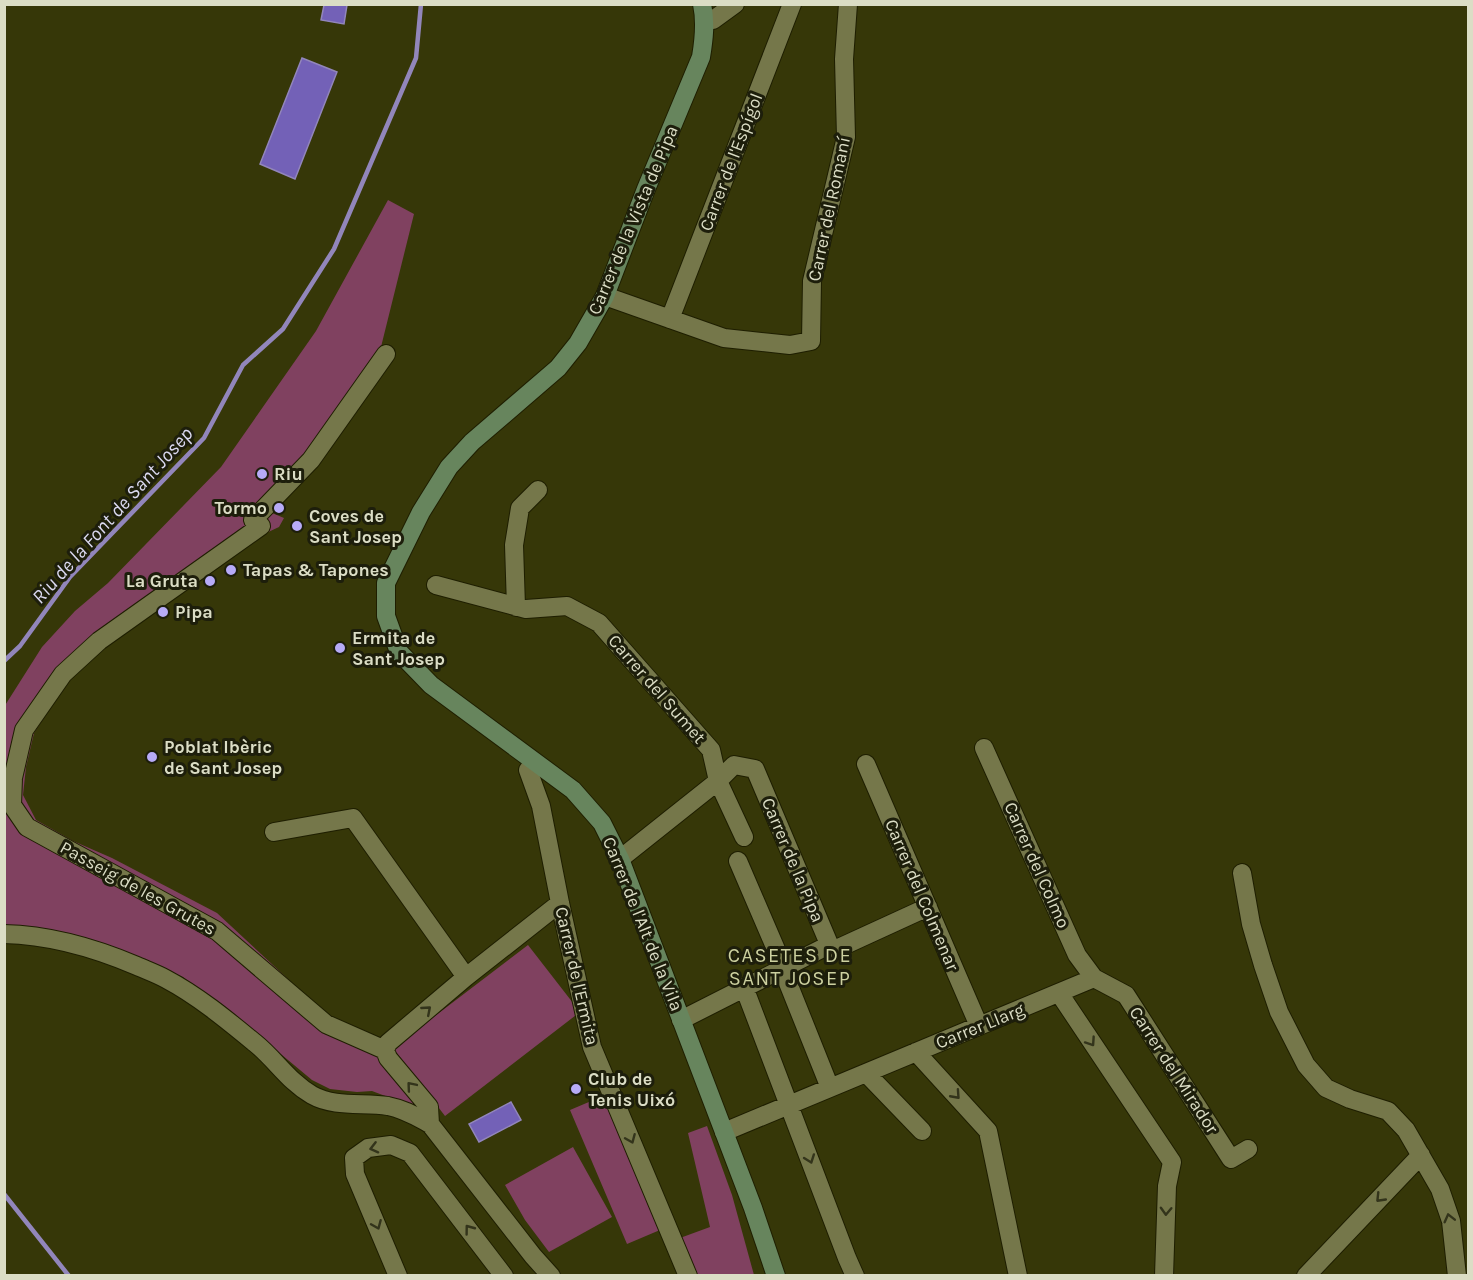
<svg xmlns="http://www.w3.org/2000/svg" width="1473" height="1280" viewBox="0 0 1473 1280" font-family="Karla,sans-serif">
<style>
.green{fill:#804160}
.water{fill:#7361b7;stroke:#9286bb;stroke-width:1.5}
.lines{fill:none;stroke-linecap:round;stroke-linejoin:round}
.stream{stroke:#9286bb;stroke-width:4.5}
.street-casing{stroke:#1e1e00;stroke-width:20}
.secondary-casing{stroke:#1e1e00;stroke-width:20}
.street{stroke:#75774a;stroke-width:18}
.secondary{stroke:#67855d;stroke-width:18}
.oneway{stroke:#33341b}
.poi-dot{fill:#b7abf7;stroke:#1d1e0b;stroke-width:2}
.labels{text-anchor:middle;stroke-width:6;stroke-linejoin:round;paint-order:stroke}
.street-label{font-size:18px;fill:#dbddc5;stroke:#1d1e0b}
.poi-label{font-size:18px;font-weight:bold;fill:#dbddc5;stroke:#1d1e0b;text-anchor:start}
.water-label{font-size:20px;font-style:italic;fill:#dbd9f0;stroke:#1d1e0b}
.neighbourhood-label{font-size:20px;letter-spacing:1.5px;fill:#ccd09f;stroke:#1d1e0b}
</style>
<rect width="100%" height="100%" fill="#363708"/>
<path class="green" d="M388,200L414,214L379,355L265,510L284,518L279,527L264,534L107,644L65,685L34,733L26,767L23,795L36,820L73,841L112,858L217,913L331,1019L382,1040L425,1111L372,1091L357,1092L330,1089L312,1080L252,1030L183,977L105,944L5,926L4,707L42,647L75,611L108,583L221,467L316,331Z
M528,945L580,1012L445,1116L393,1048Z
M603,1096L660,1230L627,1244L570,1110Z
M707,1126L732,1195L754,1275H696L680,1238L710,1227L688,1133Z
M573,1147L612,1217L549,1252L525,1220L505,1185Z"/>
<path class="water" d="M324,5H347L344,24L321,20Z
M302,58L337,72L295,179L260,164Z
M511,1102L521,1120L479,1142L469,1124Z"/>
<g class="lines">
<path class="stream" d="M4,661L20,646L70,577L204,438L243,365L283,329L334,249L416,58L421,4
M4,1194L69,1276"/>
<g class="street-casing">
<path id="street" d="M713,20L735,4
M605,296L724,338L790,345L811,341L812,281L846,137L844,59L848,4
M670,319L792,4
M436,585L526,609L567,606L599,623L711,750L718,781L744,837
M516,607L514,545L520,508L538,490
M984,748L1077,955L1094,978L1126,995L1231,1159L1248,1149
M866,764L979,1026
M528,770L541,806L560,903L592,1047L688,1276
M274,832L353,818L466,977
M620,859L718,781L734,765L755,769L832,951L928,907
M738,861L784,968
M1242,873L1251,924L1263,965L1279,1012L1306,1065L1326,1088L1350,1099L1388,1111L1406,1130L1440,1189L1451,1221L1457,1276
M4,934C50,935 95,948 137,966C146,970 157,974 166,979C198,996 227,1020 255,1043C275,1059 289,1082 312,1095C335,1108 363,1102 388,1106C404,1109 417,1117 430,1124L533,1256L551,1276
M782,968L830,1088
M744,987L847,1258L855,1276
M1059,993L1172,1162L1167,1186L1164,1276
M681,1020L829,945
M385,1050L326,1024L217,931L27,827L12,805L13,778L24,730L63,674L99,641L261,526L253,520L311,460L386,354
M385,1050L388,1043L466,977L560,903
M385,1050L388,1058L429,1107L430,1124
M916,1052L988,1131L1018,1276
M866,1073L922,1131
M724,1132L1094,978
M398,1276L355,1174L354,1158L368,1148L391,1145L410,1153L504,1276
M1306,1276L1421,1155"/>
</g>
<g class="secondary-casing">
<path id="secondary" d="M702,4C706,22 704,39 701,57L646,189L605,296L578,343L558,368L472,442L449,467L421,512L386,583V616L399,652L431,685L573,790L602,823L620,859L753,1208L776,1276"/>
</g>
<use href="#street" class="street"/>
<use href="#secondary" class="secondary"/>
</g>
<defs><path id="oneway-chevron" d="M-2-3.5L2.5 0L-2 3.5" fill="none" stroke-width="1.6" stroke-linecap="round" stroke-linejoin="round" transform="scale(1.5)"/></defs>
<g class="oneway">
<use href="#oneway-chevron" transform="translate(427 1010) rotate(-41)"/>
<use href="#oneway-chevron" transform="translate(1091 1042) rotate(56)"/>
<use href="#oneway-chevron" transform="translate(411 1086) rotate(-130)"/>
<use href="#oneway-chevron" transform="translate(956 1095) rotate(48)"/>
<use href="#oneway-chevron" transform="translate(631 1139) rotate(67)"/>
<use href="#oneway-chevron" transform="translate(374 1148) rotate(166)"/>
<use href="#oneway-chevron" transform="translate(810 1159) rotate(70)"/>
<use href="#oneway-chevron" transform="translate(1380 1198) rotate(134)"/>
<use href="#oneway-chevron" transform="translate(1166 1211) rotate(92)"/>
<use href="#oneway-chevron" transform="translate(1449 1218) rotate(-104)"/>
<use href="#oneway-chevron" transform="translate(377 1225) rotate(67)"/>
<use href="#oneway-chevron" transform="translate(469 1229) rotate(-127)"/>
</g>
<g class="poi-dot">
<circle cx="262" cy="474" r="6"/>
<circle cx="279" cy="508" r="6"/>
<circle cx="297" cy="526" r="6"/>
<circle cx="231" cy="570" r="6"/>
<circle cx="210" cy="581" r="6"/>
<circle cx="163" cy="612" r="6"/>
<circle cx="340" cy="648" r="6"/>
<circle cx="152" cy="757" r="6"/>
<circle cx="576" cy="1089" r="6"/>
</g>
<g class="labels">
<g class="street-label">
<text transform="translate(731 162) rotate(-69)" y="6">Carrer de l'Espígol</text>
<text transform="translate(829 209) rotate(-78)" y="6">Carrer del Romaní</text>
<text transform="translate(633 220) rotate(-67)" y="6">Carrer de la Vista de Pipa</text>
<text transform="translate(657 689) rotate(49)" y="6">Carrer del Sumet</text>
<text transform="translate(793 860) rotate(67)" y="6">Carrer de la Pipa</text>
<text transform="translate(1037 865) rotate(66)" y="6">Carrer del Colmo</text>
<text transform="translate(138 888) rotate(29)" y="6">Passeig de les Grutes</text>
<text transform="translate(922 895) rotate(67)" y="6">Carrer del Colmenar</text>
<text transform="translate(643 924) rotate(68)" y="6">Carrer de l'Alt de la Vila</text>
<text transform="translate(577 976) rotate(77)" y="6">Carrer de l'Ermita</text>
<text transform="translate(980 1026) rotate(-22)" y="6">Carrer Llarg</text>
<text transform="translate(1174 1070) rotate(57)" y="6">Carrer del Mirador</text>
</g>
<g class="poi-label">
<text x="274" y="480">Riu</text>
<text x="267" y="514" text-anchor="end">Tormo</text>
<text x="309" y="522">Coves de<tspan x="309" dy="21">Sant Josep</tspan></text>
<text x="243" y="576">Tapas &amp; Tapones</text>
<text x="198" y="587" text-anchor="end">La Gruta</text>
<text x="175" y="618">Pipa</text>
<text x="352" y="644">Ermita de<tspan x="352" dy="21">Sant Josep</tspan></text>
<text x="164" y="753">Poblat Ibèric<tspan x="164" dy="21">de Sant Josep</tspan></text>
<text x="588" y="1085">Club de<tspan x="588" dy="21">Tenis Uixó</tspan></text>
</g>
<g class="water-label">
<text transform="translate(112 515) rotate(-48)" y="7">Riu de la Font de Sant Josep</text>
</g>
<g class="neighbourhood-label">
<text x="790" y="962">CASETES DE<tspan x="790" dy="23">SANT JOSEP</tspan></text>
</g>
</g>
<rect width="1473" height="1280" fill="none" stroke="#dbddc5" stroke-width="12"/>
</svg>
